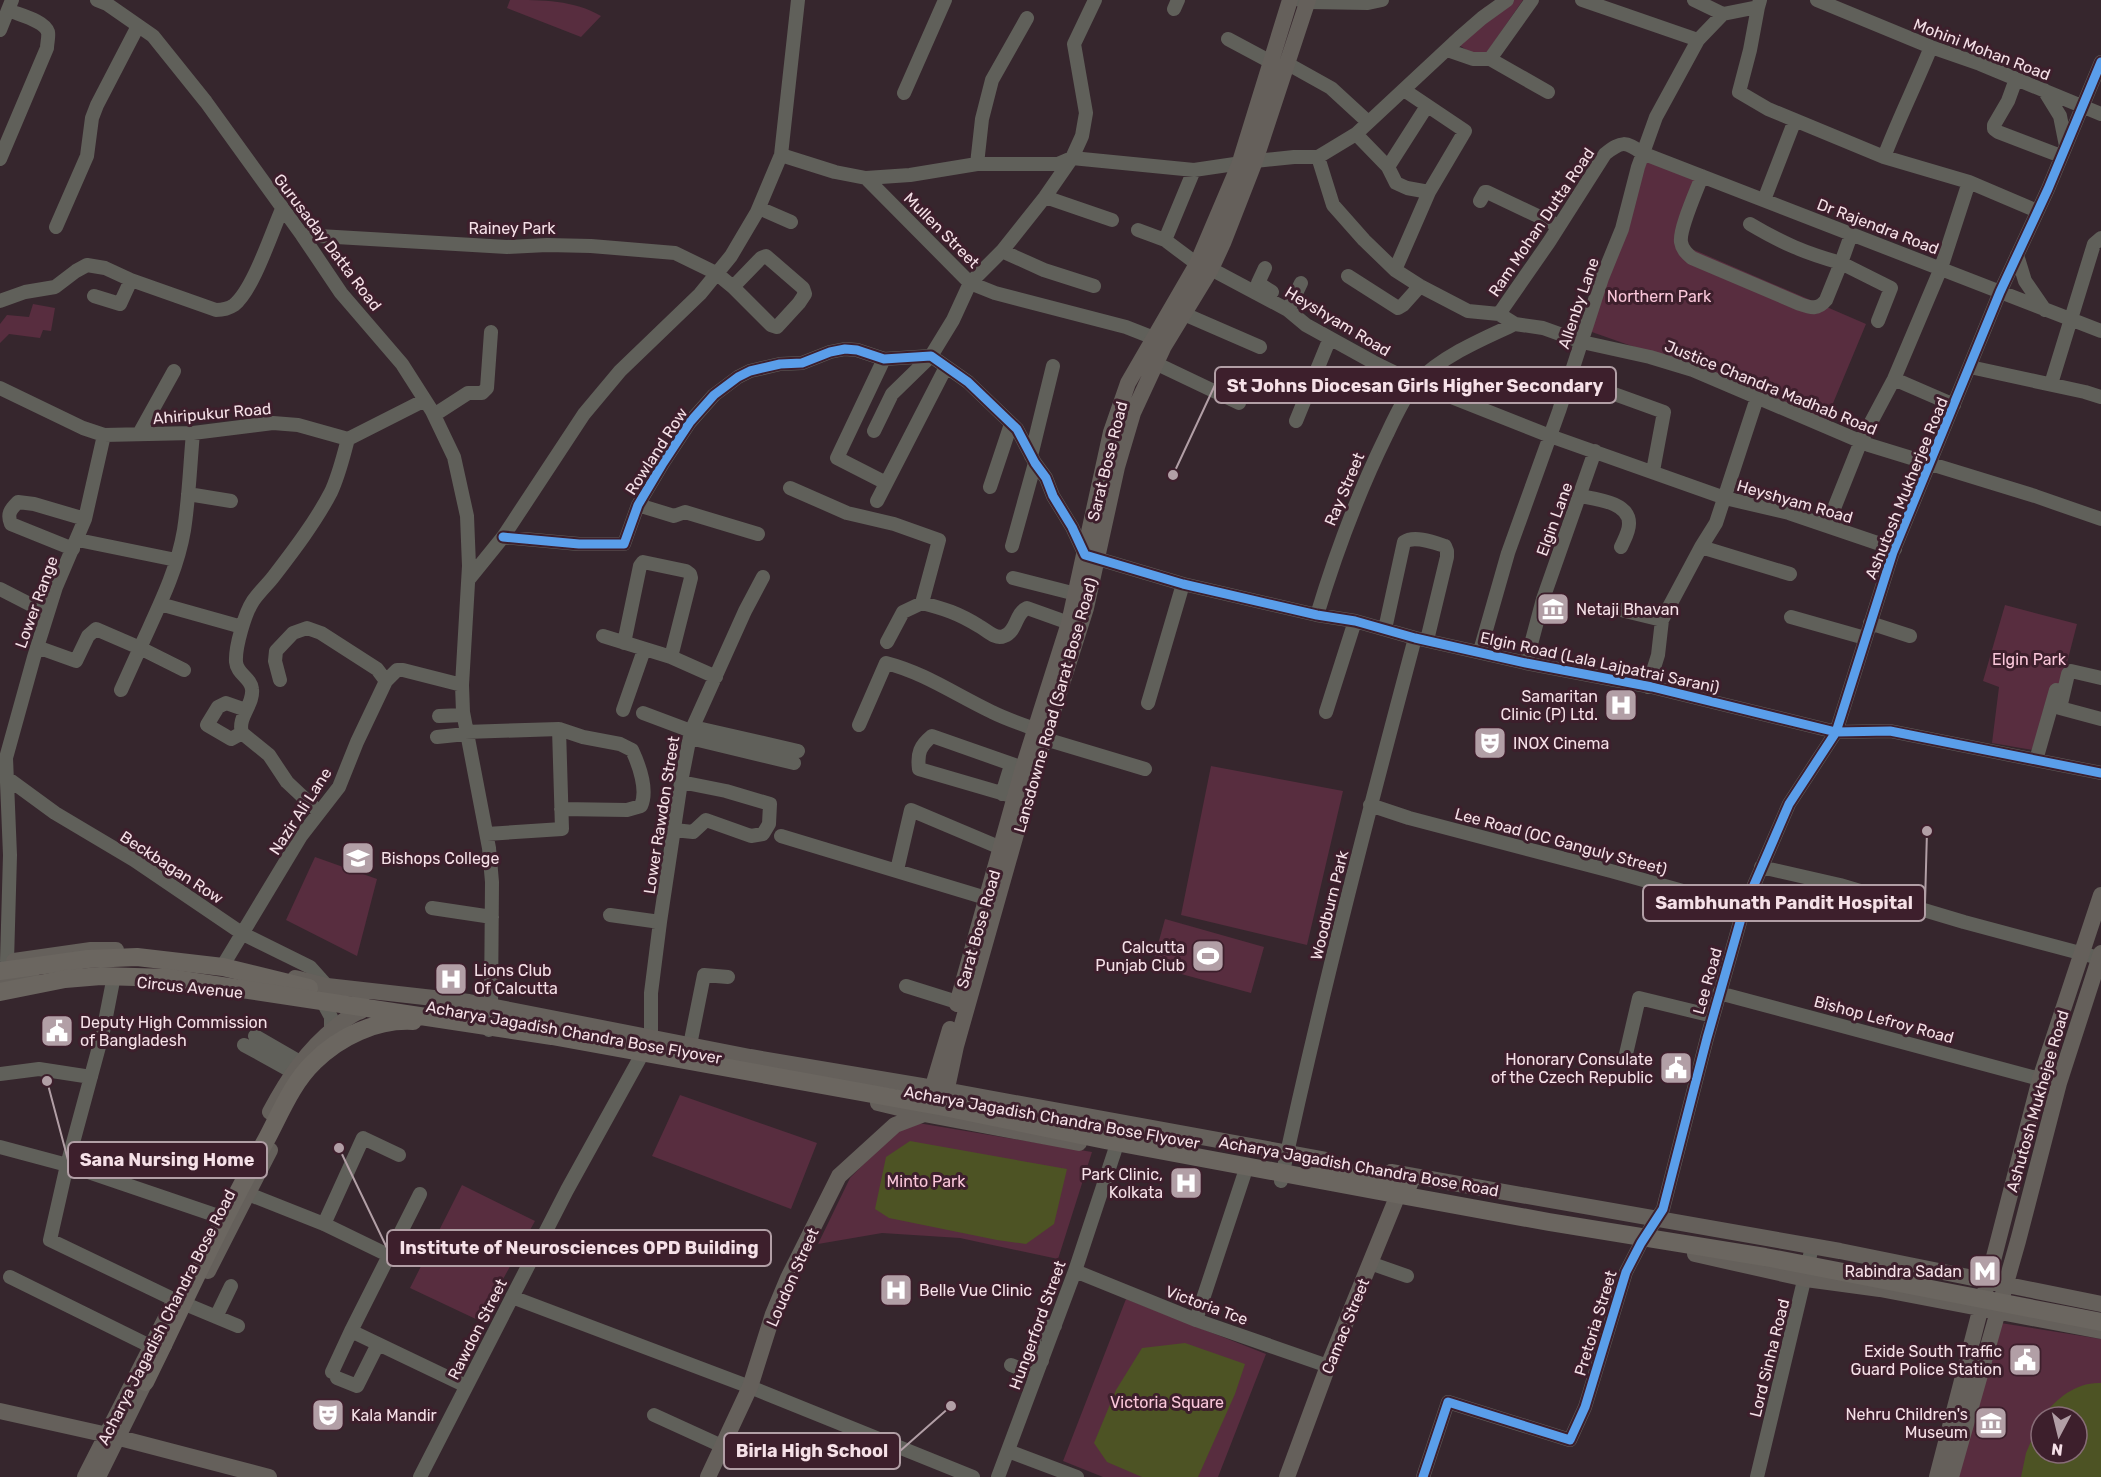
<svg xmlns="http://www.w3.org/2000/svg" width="2101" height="1477" viewBox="0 0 2101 1477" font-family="Rubik,sans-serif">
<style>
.green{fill:#582d3f;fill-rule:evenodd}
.water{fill:#4d5324}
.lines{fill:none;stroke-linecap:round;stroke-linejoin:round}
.minor{stroke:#60605a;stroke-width:14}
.major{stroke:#65605b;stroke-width:16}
.highway{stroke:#6b6660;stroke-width:18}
.highway-bridge{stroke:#6b6660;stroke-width:18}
.cycleway-casing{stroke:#3d1f2c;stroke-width:13}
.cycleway{stroke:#5a9eea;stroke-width:9}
.labels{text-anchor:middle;stroke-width:6;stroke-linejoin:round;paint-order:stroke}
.street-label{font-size:16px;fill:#f5e0e7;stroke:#3d1f2c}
.park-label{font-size:16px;fill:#fac7da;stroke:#3d1f2c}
.poi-label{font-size:16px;fill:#f5e0e7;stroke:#3d1f2c;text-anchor:start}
.leader{fill:none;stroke:#b29fa6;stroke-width:2}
.callout-dot{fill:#b29fa6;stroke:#3d1f2c;stroke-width:2}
.callout{fill:#3d1f2c;stroke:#b29fa6;stroke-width:2}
.callout-label{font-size:18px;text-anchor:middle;font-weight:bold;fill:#f5e0e7}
</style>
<rect width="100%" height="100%" fill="#36262d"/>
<path class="green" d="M510,0C542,0 574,0 601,16L581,37L507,8Z
M1503,0H1523L1487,52L1472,54L1449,38L1485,7Z
M1643,157L1699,177L1678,243L1866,324L1826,420L1717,376L1589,331Z
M33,304L55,308L51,331L43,330L40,338L9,334L0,343V324L7,315L29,317Z
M2005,605L2077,624L2044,752L1992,743L1999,687L1983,681Z
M1211,766L1343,791L1307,945L1181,915Z
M315,857L377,879L357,956L286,920Z
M1165,919L1264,947L1251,993L1152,966Z
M680,1095L817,1143L791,1209L652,1156Z
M906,1121L1092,1152L1058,1259L960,1238L882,1233L818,1244L850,1178Z
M462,1185L535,1221L480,1321L410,1288Z
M1126,1299L1266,1354L1218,1477H1103L1063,1461Z
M1988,1321L2101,1339V1477H1944ZM2041,1417H2077V1453H2041Z"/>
<path class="water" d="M910,1141L1067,1169L1054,1224L1026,1244L997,1240L889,1218L875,1209L886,1157Z
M1185,1343L1245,1364L1235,1394L1198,1477H1142L1107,1462L1094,1443L1116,1390L1142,1348Z
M2101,1383V1477H2021L2026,1453L2041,1418V1453H2077V1417H2042C2057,1398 2076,1382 2101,1383Z"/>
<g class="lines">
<path class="minor" d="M97,0L107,4L153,36L206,102L302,235L341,293L402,364L432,411L454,457L467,516L469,566L462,685L463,712L489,848L492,882L491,1007L489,1030
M1300,0L1308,2L1368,3L1382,0
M1582,0L1698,40
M1694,0L1723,14
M1817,0L1931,47L1980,64L2101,114
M1758,7L1750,50L1739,92L1768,109L1884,157L1969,182L2037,211
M1174,9L1178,0
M0,30L12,0
M1228,39L1271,62
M1447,50L1473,59H1490L1532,0
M1490,59L1548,92
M1288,64L1331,88L1368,122
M2016,79L2008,101L1994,125V129L1998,132L2061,156
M1404,90L1465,131L1429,192
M2044,90L2060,116L2066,146
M904,93L945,0
M1356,134L1388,167L1396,183L1407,188L1429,192L1395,270
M781,155L835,172L866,178L970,283L995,293L1126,327L1154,338
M1318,157L1333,205L1364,240L1395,270L1420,286L1468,311L1499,314L1515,324L1543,328L1582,342L1650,357L1693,370L1869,445L2035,496L2101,519
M1884,157C1898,120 1916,84 1931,47
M0,159L47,48C47,43 49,37 48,32C44,20 19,15 8,10
M977,164L982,119L992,80L1027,18
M1388,167L1427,106
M1702,176C1697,190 1679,229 1681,242C1682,249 1686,253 1692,258L1800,304C1811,308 1818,310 1826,300L1841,263C1805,253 1782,243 1750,224
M866,178L910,175L977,164H1058L1072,158L1194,170L1255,161L1294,157H1318L1356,134L1459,38L1482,18L1507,0
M1045,197L1112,220
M1764,200L1795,120
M1480,201L1485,192H1487L1559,226
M759,208L791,222
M56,227L87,156L92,118L97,105L138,26
M1138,230L1165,240L1197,264L1211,269L1288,310L1306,325L1373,362L1416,383L1550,436L1725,498L1789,513L1895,549
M302,235L507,247L547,245L591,246L675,253L716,273L733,287L761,258L766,256L803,288L805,294L799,303L777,327L771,325L733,287
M1851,235L1841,263L1891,288L1878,321
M1165,240L1194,170
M1002,251L1044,270L1094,286
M2017,255L2025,281L2045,310
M1265,268L1258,283L1272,292
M1348,276L1398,308L1403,305L1420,286
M94,296L120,304L131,280
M0,301L25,292L55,287L76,271L87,265L105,268L131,280L216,310C224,310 228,309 234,305C253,290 271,234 282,209
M1288,310L1301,283
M1184,314L1260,347
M1499,314L1549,242L1605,154C1622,141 1625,141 1642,153L2101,331
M884,359L837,458L886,483
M1155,363L1239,403
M1970,367L2085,392L2101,397
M1570,378L1664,412L1653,471
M1894,379L1954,405
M2051,384L2094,244L2101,238
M0,388L83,428L104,435L193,433L273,423L298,425L348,439L425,400
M434,415L468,393H482L487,388L491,332
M1296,421L1330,338
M874,431L892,394L931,356L953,320L970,283L1002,251L1045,197L1072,158L1082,136L1086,113L1074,44L1095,0
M139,434L174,371
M1031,456L1053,366
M990,487L1011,424
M790,488L847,513L894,524L939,540L922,603
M188,494L231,501
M1580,496C1595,499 1630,502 1629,524C1629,532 1624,540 1621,547
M877,501L946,367
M638,505L674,516L685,512L758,534
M1827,526L1861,441L1894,379L1941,268L1969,182
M503,537L579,544H624L638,505L663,463L690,422L714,395L738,377L750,371L780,364L802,363L830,352L845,349L857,350L884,359L931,356L968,382L1017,429L1035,463L1046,478L1053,496L1072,527L1085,555L1183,584L1317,615L1355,621L1415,638L1526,663L1652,687L1836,732L1890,731L2101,773
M78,540L176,560
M1012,546L1035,463
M1701,547L1790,574
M73,549L11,524C7,514 10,510 18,502L34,504L85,519
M1013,578L1076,594
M469,579L503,537L584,414L620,371L700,294L731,256L757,212L781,155L798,0
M0,589L47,613
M160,604L242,627
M1621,610L1662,620
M1317,615C1336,552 1358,493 1387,434C1394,419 1405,395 1416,383C1442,356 1482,339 1515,324
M1791,617L1865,638
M1870,623L1910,636
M1385,629L1404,542C1414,535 1433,542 1445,546L1447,551V557L1427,640
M603,636L671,657L716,677
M887,642L903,612L922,603C945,609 958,613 979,626C987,630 995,640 1004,636C1017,632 1015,613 1027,608L1069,623
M624,643L640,566L643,562L686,571L690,574L691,578L671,657
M37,647L76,661L88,636L96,629L140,648C157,610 177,572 184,530C189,498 190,465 193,433
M1480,651L1508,553L1559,411L1602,278L1622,229L1638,167L1656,117L1698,40L1723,14L1758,7L1760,0
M1526,663L1543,599L1595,451
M2101,678L2071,671L2068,674L2060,708L2101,719
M280,680L275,661L276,651L293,633L307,628L321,633L377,669L386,681
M1648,687L1658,655L1662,620L1701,547L1716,523L1757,398
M121,690L140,648L184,670
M1148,703L1183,584
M623,710L644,650
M1326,712L1355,621
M643,713L691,731
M439,716L463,715
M859,725L886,663C925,673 956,695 992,712C1006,719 1021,724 1035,729
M693,727L798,751
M465,732L559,729L583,737L620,744L632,750C639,765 648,790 641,806L627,810L561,809
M242,733L231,739L207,725L218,707L226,703L246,710
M437,737L466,734
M690,738L794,763
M1045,739L1145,769
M2036,760L2056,690
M3,775L55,813L134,860L243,934L310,967L327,986L325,1006L331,1017V1031
M1002,794L1011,765
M1015,797L919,769C917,753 920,746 932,736L1023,768
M1370,805L1409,818L1611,871L1744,908
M319,812L287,782L269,755L242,733C237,717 254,705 252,689C251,678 237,674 236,662C235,647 245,613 253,601C259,592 268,584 274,576C294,550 316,521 331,492C339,475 343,457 348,439
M674,830L693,832L706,820L751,836L763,834L769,824L770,804L726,791L681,782
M487,834L562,829L559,729
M781,836L986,898
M1761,867L1840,885L1964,922L2099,958
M897,870L911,810L1001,848
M432,908L492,917
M610,915L660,922
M7,961L10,855L6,758L34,657L56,587L85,519L104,435
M225,962L301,836L339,787L357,742L386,681L397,670H403L462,685
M113,981L103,1032L67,1165L50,1240L175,1300
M906,986L957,1002
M1719,993L2040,1079
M255,1036L300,1062
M244,1045L293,1072
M690,1045L704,975L728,977
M1626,1054L1639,998L1713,1016
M0,1074L39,1069L91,1077
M0,1147L71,1166L218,1216
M1281,1181C1320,999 1367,818 1415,638
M238,1190L324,1224L390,1256
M420,1194L351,1331L466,1386
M324,1224L363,1138L399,1155
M1370,1263L1407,1276
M1075,1271L1196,1320L1328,1366
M10,1277L152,1347
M512,1297L750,1387L973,1477
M190,1306L238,1326
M216,1317L231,1286
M1196,1320L1244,1175
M1042,1361L1034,1355V1338L1042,1327L1055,1326
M1011,1365L1036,1375
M332,1372L351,1331
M337,1378L357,1386L378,1344
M654,1415L722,1446
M1008,1451L1077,1477
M420,1477L567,1190L651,1038V993L660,922L681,782L691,731L745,611L763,577
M998,1477L1075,1271L1124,1123
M1423,1477L1448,1402L1570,1440L1585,1407L1626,1272L1641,1243L1663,1209L1707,1038L1744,908L1789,804L1836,732L1893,552L2000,292L2048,189L2101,62
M1757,1477L1812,1247"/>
<path class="major" d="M14,961L91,950H116
M295,978L327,986L469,1002L750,1057L922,1086L1327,1160
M0,981L31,974
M957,1004L1023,768L1069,623L1111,432L1128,383L1197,264L1239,165L1290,0
M930,1096L950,1029
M944,1102L956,1046L1031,781L1086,608L1117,467L1133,413L1164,346L1211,269L1223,243L1255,161L1308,0
M878,1103L924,1114L1079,1143
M270,1112C288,1078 307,1050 337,1026C345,1020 351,1014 361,1011V999
M1391,1172L1840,1251L2101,1304
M1695,1254L1806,1279L1880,1289L2101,1331
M208,1271L270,1150
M0,1411L112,1436L269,1477
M85,1477L173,1304
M98,1477L145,1382
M708,1477L750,1387L773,1314L788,1278L839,1176L895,1125L924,1114
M1287,1477L1328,1366L1395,1202L1401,1181
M1937,1477L2040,1079L2101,895
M1951,1477L2018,1241L2059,1083L2101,953"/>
<path class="highway" d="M0,971L88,959L137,957L223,967L309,988
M145,1382L163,1345"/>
<path class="highway-bridge" d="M0,992L65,979L101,976L169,978L552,1036L944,1107L1105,1140L1379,1191L1549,1222L1765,1257L2101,1322
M1309,1165L1409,1184
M163,1345C196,1276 229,1207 266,1140C280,1114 292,1083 314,1062C339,1037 376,1019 413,1021"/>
<g class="cycleway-casing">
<path id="cycleway" d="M503,537L579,544H624L638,505L663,463L690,422L714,395L738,377L750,371L780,364L802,363L830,352L845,349L857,350L884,359L931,356L968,382L1017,429L1035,463L1046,478L1053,496L1072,527L1085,555L1183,584L1317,615L1355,621L1415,638L1526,663L1652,687L1836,732L1890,731L2101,773
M1423,1477L1448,1402L1570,1440L1585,1407L1626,1272L1641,1243L1663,1209L1707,1038L1744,908L1789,804L1836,732L1893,552L2000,292L2048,189L2101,62"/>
</g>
<use href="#cycleway" class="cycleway"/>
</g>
<defs>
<g id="museum-square" transform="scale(1.725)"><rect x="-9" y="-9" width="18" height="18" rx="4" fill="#b29fa6" stroke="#3d1f2c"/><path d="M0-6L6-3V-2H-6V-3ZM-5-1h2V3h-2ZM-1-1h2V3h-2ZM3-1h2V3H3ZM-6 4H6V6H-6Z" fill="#fff"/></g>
<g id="hospital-square" transform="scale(1.725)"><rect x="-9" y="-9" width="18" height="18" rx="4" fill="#b29fa6" stroke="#3d1f2c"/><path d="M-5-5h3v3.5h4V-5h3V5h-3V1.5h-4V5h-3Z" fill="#fff"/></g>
<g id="theatre-square" transform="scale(1.725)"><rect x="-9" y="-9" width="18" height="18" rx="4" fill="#b29fa6" stroke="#3d1f2c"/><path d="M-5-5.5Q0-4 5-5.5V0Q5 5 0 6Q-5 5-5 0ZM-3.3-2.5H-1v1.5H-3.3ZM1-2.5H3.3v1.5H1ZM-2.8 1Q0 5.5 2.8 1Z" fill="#fff"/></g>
<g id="university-square" transform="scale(1.725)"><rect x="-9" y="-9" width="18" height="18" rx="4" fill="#b29fa6" stroke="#3d1f2c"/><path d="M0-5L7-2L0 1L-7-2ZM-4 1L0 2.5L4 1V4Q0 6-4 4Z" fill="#fff"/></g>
<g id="stadium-square" transform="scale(1.725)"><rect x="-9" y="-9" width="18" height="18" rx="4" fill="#b29fa6" stroke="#3d1f2c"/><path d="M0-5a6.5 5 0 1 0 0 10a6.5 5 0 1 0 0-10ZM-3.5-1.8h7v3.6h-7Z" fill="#fff"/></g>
<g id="civic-square" transform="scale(1.725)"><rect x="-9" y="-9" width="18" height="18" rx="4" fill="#b29fa6" stroke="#3d1f2c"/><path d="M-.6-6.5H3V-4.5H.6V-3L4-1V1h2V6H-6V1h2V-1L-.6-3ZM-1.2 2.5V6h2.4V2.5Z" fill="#fff"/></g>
<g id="metro-square" transform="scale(1.725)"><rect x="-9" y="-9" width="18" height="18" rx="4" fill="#b29fa6" stroke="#3d1f2c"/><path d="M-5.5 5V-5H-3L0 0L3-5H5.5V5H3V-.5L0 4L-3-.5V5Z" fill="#fff"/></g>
</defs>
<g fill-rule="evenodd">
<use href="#museum-square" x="1553" y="609"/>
<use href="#hospital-square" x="1621" y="705"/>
<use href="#theatre-square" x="1490" y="743"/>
<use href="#university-square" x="358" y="858"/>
<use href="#stadium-square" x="1208" y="956"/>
<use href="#hospital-square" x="451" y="979"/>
<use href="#civic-square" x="57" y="1031"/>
<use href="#civic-square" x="1676" y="1068"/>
<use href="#hospital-square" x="1186" y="1183"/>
<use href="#metro-square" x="1985" y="1271"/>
<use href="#hospital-square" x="896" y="1290"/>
<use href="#civic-square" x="2025" y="1360"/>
<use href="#theatre-square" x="328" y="1415"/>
<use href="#museum-square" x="1991" y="1423"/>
</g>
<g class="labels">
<g class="street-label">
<text transform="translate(1982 49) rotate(21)" y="6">Mohini Mohan Road</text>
<text transform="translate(1541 222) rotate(-56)" y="6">Ram Mohan Dutta Road</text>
<text transform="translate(1878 226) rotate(21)" y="6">Dr Rajendra Road</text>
<text x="512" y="234">Rainey Park</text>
<text transform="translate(942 230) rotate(45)" y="6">Mullen Street</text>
<text transform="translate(328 242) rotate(53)" y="6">Gurusaday Datta Road</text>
<text transform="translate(1578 303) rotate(-71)" y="6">Allenby Lane</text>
<text transform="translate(1338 321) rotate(31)" y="6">Heyshyam Road</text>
<text transform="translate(1771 387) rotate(22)" y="6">Justice Chandra Madhab Road</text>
<text transform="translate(212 413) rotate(-5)" y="6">Ahiripukur Road</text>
<text transform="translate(656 451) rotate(-57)" y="6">Rowland Row</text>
<text transform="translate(1107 461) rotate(-76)" y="6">Sarat Bose Road</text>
<text transform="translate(1906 488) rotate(-68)" y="6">Ashutosh Mukherjee Road</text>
<text transform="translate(1344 489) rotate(-67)" y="6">Ray Street</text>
<text transform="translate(1795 501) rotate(16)" y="6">Heyshyam Road</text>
<text transform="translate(1554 519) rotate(-70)" y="6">Elgin Lane</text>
<text transform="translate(36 602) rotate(-70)" y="6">Lower Range</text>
<text transform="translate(1600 662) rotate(12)" y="6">Elgin Road (Lala Lajpatrai Sarani)</text>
<text transform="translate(1055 705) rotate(-74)" y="6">Lansdowne Road (Sarat Bose Road)</text>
<text transform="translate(300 811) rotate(-57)" y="6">Nazir Ali Lane</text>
<text transform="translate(661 815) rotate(-81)" y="6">Lower Rawdon Street</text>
<text transform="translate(1561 841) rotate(15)" y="6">Lee Road (OC Ganguly Street)</text>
<text transform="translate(172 867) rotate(33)" y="6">Beckbagan Row</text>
<text transform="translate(1329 905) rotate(-76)" y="6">Woodburn Park</text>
<text transform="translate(978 929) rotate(-74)" y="6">Sarat Bose Road</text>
<text transform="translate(1707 981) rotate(-74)" y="6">Lee Road</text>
<text transform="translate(190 987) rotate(6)" y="6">Circus Avenue</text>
<text transform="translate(1884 1019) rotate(15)" y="6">Bishop Lefroy Road</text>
<text transform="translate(574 1032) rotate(10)" y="6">Acharya Jagadish Chandra Bose Flyover</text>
<text transform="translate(2037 1101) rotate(-74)" y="6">Ashutosh Mukhejee Road</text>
<text transform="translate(1052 1117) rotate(10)" y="6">Acharya Jagadish Chandra Bose Flyover</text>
<text transform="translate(1359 1166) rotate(10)" y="6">Acharya Jagadish Chandra Bose Road</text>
<text transform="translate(792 1277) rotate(-66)" y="6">Loudon Street</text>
<text transform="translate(1207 1305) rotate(20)" y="6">Victoria Tce</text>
<text transform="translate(166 1317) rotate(-63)" y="6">Acharya Jagadish Chandra Bose Road</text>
<text transform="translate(1595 1323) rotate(-73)" y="6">Pretoria Street</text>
<text transform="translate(1037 1325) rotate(-70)" y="6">Hungerford Street</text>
<text transform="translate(1345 1326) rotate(-68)" y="6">Camac Street</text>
<text transform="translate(477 1329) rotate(-63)" y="6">Rawdon Street</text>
<text transform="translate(1769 1358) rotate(-76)" y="6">Lord Sinha Road</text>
</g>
<g class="park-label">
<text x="1659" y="302">Northern Park</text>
<text x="2029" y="665">Elgin Park</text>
<text x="926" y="1187">Minto Park</text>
<text x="1167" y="1408">Victoria Square</text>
</g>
<g class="poi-label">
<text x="1576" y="615">Netaji Bhavan</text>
<text x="1598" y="702" text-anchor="end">Samaritan<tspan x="1598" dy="18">Clinic (P) Ltd.</tspan></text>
<text x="1513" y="749">INOX Cinema</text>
<text x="381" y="864">Bishops College</text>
<text x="1185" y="953" text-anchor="end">Calcutta<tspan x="1185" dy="18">Punjab Club</tspan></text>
<text x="474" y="976">Lions Club<tspan x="474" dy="18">Of Calcutta</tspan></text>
<text x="80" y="1028">Deputy High Commission<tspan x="80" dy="18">of Bangladesh</tspan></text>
<text x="1653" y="1065" text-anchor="end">Honorary Consulate<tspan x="1653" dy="18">of the Czech Republic</tspan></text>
<text x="1163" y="1180" text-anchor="end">Park Clinic,<tspan x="1163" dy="18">Kolkata</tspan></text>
<text x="1962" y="1277" text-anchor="end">Rabindra Sadan</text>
<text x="919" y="1296">Belle Vue Clinic</text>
<text x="2002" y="1357" text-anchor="end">Exide South Traffic<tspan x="2002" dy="18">Guard Police Station</tspan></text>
<text x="1968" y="1420" text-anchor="end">Nehru Children's<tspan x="1968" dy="18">Museum</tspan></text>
<text x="351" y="1421">Kala Mandir</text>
</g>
</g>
<path class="leader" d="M1173 475L1215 385M1927 831L1925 903M47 1081L68 1160M339 1148L387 1248M951 1406L900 1451"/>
<g class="callout-dot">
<circle cx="1173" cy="475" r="6"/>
<circle cx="1927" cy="831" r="6"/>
<circle cx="47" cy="1081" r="6"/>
<circle cx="339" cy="1148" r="6"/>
<circle cx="951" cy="1406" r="6"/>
</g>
<g class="callout">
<rect x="1215" y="367" width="401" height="36" rx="6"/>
<rect x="1643" y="885" width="282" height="36" rx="6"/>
<rect x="68" y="1142" width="199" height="36" rx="6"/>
<rect x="387" y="1230" width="384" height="36" rx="6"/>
<rect x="724" y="1433" width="176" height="36" rx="6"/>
</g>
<g class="callout-label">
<text x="1415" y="392">St Johns Diocesan Girls Higher Secondary</text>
<text x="1784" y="909">Sambhunath Pandit Hospital</text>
<text x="167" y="1166">Sana Nursing Home</text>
<text x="579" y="1254">Institute of Neurosciences OPD Building</text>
<text x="812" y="1457">Birla High School</text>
</g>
<g transform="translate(2059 1435) rotate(187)"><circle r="28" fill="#3d1f2c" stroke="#876c77" stroke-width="1.5"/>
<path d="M0-4.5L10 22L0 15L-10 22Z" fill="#b29fa6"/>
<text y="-9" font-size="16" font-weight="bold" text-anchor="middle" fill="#f5e0e7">N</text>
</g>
</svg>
